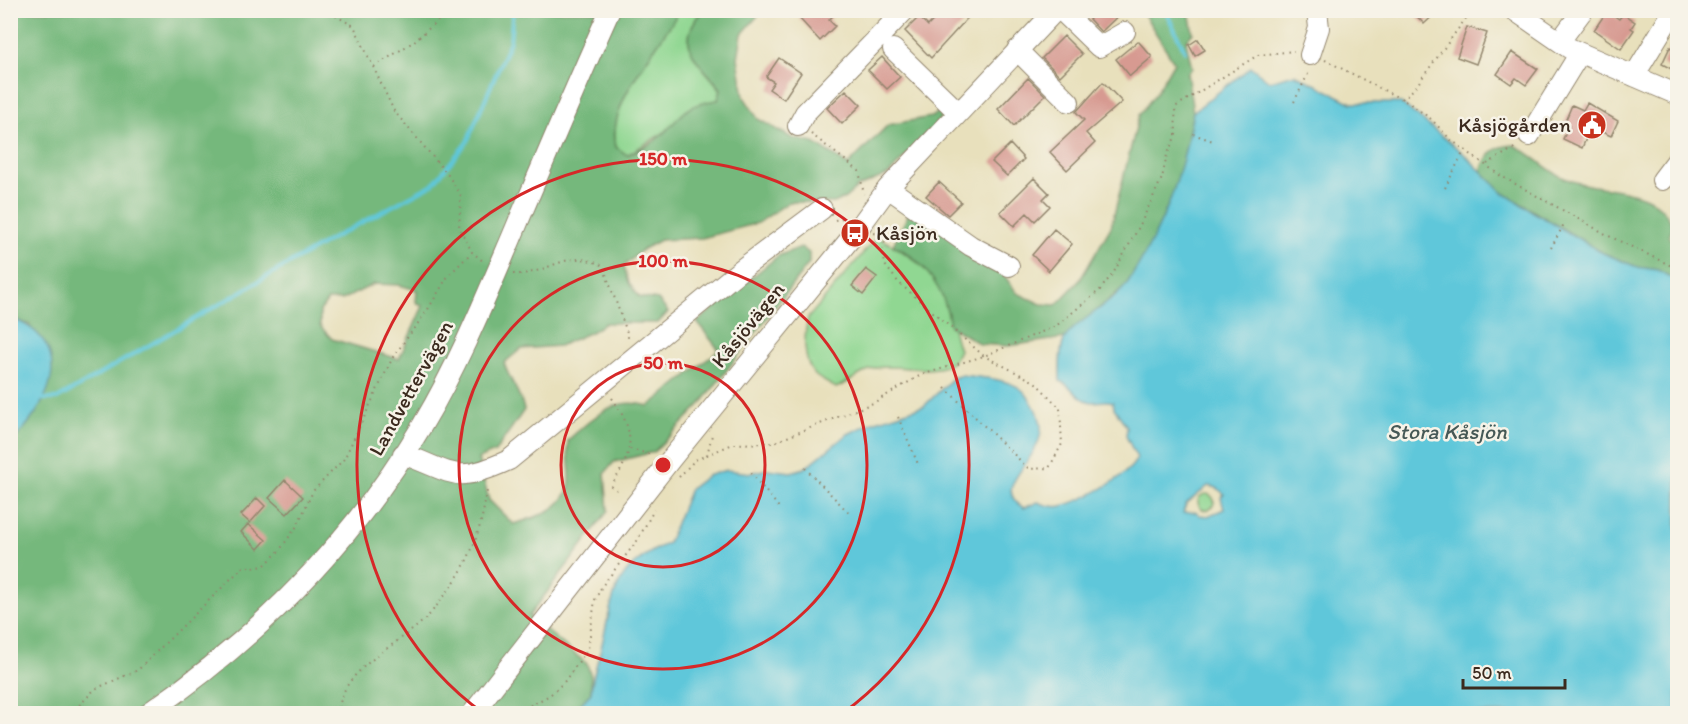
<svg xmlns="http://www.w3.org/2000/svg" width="1688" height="724" viewBox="0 0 1688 724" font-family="Itim,sans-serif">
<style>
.green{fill:#90d792;stroke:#668058;stroke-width:1.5}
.forest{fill:#74b87c;stroke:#58714d;stroke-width:1.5;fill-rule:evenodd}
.water{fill:#5ec7da;stroke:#4c787c;stroke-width:1.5;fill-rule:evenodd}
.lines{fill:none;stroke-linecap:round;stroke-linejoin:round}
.stream{stroke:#5ec7da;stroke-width:4}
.building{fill:#d79a91}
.minor-casing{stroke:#92856d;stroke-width:22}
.path{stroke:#92856d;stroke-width:2;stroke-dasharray:1.5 4.5;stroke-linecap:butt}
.minor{stroke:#fff;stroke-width:20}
.ring{fill:none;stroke:#d62828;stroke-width:3}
.labels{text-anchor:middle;stroke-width:5;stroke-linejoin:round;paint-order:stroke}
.poi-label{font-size:21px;fill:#3b2a1e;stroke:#f7f3e8;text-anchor:end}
.street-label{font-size:21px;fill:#3b2a1e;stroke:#f7f3e8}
.water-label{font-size:22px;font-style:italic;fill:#465956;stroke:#f7f3e8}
.centre{fill:#d62828;stroke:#f7f3e8;stroke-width:3}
.ring-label{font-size:18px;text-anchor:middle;font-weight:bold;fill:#d62828;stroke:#f7f3e8;stroke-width:5;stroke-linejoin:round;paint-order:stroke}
</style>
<rect width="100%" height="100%" fill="#f7f3e8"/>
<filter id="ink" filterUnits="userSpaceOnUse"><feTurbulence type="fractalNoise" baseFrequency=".0167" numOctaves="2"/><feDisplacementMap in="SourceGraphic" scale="12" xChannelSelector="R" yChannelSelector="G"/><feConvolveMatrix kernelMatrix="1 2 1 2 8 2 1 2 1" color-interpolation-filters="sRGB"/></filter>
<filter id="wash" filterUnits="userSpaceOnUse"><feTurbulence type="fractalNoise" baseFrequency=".008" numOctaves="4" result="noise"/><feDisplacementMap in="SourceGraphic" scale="24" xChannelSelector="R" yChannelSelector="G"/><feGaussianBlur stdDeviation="1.35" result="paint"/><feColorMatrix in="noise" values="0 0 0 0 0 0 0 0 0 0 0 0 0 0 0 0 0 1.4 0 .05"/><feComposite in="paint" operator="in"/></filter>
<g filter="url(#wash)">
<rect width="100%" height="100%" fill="#e8e0bc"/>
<path class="green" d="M679,11H702C672,46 700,62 721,90L718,100L627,155L616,147C606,102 658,49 679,11Z
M877,237C909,253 937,272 948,308C952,322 954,336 959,350C957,353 955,360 952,362C937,377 891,361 869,370C858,375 848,383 836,388C830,384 820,380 815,375C802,361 804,334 808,318Z
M1198 502a8 8 0 1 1 16 0a8 8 0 1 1-16 0Z"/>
<path class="forest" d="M11,11H679C658,49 606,102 616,147L627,155C636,151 645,147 653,142C681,122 678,104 718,100L721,89C700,62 672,46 702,11H762L742,34L738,58L744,97L758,119L792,138L814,143L848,165L888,125L931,117L942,110L941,118L889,174L858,187L845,198L834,203L789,202L758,223L702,238L660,240L643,249L624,266L629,283L639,297L658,300L668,312L658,323H605L591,332L559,346L521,349L504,363C509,380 521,393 524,410L495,452L478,459L489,500L513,524C536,518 570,508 570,478C570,465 567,453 568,440C593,418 613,395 649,406L719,350L697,322L778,256L801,247L809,253V263L700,405L654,452L614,462L605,473L608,511L529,616L587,664L591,676V693L572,713H11V444L24,427L30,325L11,318ZM374,284L399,285L417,290L416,302L423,306L399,359L332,339L320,326V311L328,300H342Z
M1142,11H1189L1193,33L1186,41L1192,68L1187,73L1193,112L1179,179L1151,246L1126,285L1065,338L1008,346L980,344L950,326C946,291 925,261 893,245L911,209L1000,270L1017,293L1041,304L1056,305L1080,280L1111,227L1139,115L1156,93L1174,62Z
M1514,145C1531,153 1544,168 1560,176C1600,196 1653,179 1673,226L1669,237L1677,243V281L1658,270L1637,267L1603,253L1502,192L1481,171C1487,153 1495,146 1514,145Z"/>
<path class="water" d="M1251,67L1269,81L1295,74L1352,103H1401L1463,153L1502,192L1530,210L1603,253L1637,267L1658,270L1677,281V713H572L591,693C592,675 598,662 602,644C615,590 613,569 668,543L690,489L707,476L726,470L751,473L767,469L791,472L805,468L848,434L873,422L924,406L953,378L962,375C980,378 1006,378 1021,389C1028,394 1033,404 1037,412C1059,456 982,483 1024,508L1038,502C1045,505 1053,508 1061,506C1082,501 1128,478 1137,458L1126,436L1127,427L1114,408L1113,402C1104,399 1096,404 1088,401C1076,398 1072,385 1060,381C1060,368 1059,353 1064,340C1072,323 1116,302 1128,282C1164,226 1182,177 1193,112ZM1208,486L1217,488L1224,494L1221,498L1224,509L1208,516L1199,515L1197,512L1183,513L1186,504Z
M11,318C57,335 62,372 37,411C30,423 19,434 11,444Z"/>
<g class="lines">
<path class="stream" d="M1165,10L1185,51
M43,399H57L333,238L433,184L467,142L510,41L513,10"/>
</g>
<g id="blocks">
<path class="building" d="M807,10H838L829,20L835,26L820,41L799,18Z
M943,10H975L931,58L905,31L919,17L928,26Z
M1097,10H1124L1101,32L1089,19Z
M1411,10H1439L1424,24Z
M1607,11L1619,19L1623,14L1635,22L1631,28L1634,30L1621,49L1594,30Z
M1467,27L1487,33L1476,64L1457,57Z
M1064,36L1082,54L1060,76L1042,58Z
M1198,39L1205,50L1195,56L1189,45Z
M1138,41L1152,57L1130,76L1116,59Z
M1670,47L1677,50V72L1662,64Z
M1512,52L1538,69L1526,85L1516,78L1511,84L1497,74Z
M882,57L900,77L887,89L868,70Z
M779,58L801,73L784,99L769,89L774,82L766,77Z
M1028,78L1045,95L1014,126L998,109Z
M1103,82L1122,102L1086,133L1095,143L1067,170L1050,152L1084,120L1076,112Z
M846,90L861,105L842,124L827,108Z
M1587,103L1618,121L1611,136L1591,127L1582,148L1563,139L1569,126L1564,124L1572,105L1583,110Z
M1010,144L1024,159L1007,176L992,162Z
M1034,178L1049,193L1043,199L1050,206L1035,221L1027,213L1014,226L1000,212Z
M939,182L961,202L948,215L926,196Z
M1054,229L1072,244L1049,271L1032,255Z
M866,269L877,277L863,295L852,286Z
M285,480L303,497L287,514L269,498Z
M257,498L265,506L250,523L241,515Z
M248,524L266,540L258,549L241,532Z"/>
</g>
</g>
<g filter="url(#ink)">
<use href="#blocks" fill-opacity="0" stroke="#92856d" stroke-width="1.5"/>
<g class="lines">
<g class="minor-casing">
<path id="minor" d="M1061,10L1099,47L1125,32
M1514,10L1569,48L1678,95
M1560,41L1583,10
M893,49L958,112
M1017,50L1069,102
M1310,55L1319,28L1317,10
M1634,76L1671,15
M798,126L805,113L905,10
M1529,136L1580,53
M1662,180L1678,159
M888,188L971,246L1009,266
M403,454C455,473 454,485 509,460L743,268L822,209
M147,714C259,637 354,540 423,424C458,365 484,302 511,239C543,163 576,86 610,10
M472,714L671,459L855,233L888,188L1056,10"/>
</g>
<path class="path" d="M325,10L354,26L394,111L448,175L461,196L459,227L472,252L484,262
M1325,60L1409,103L1431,119L1451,140L1501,176L1611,237L1678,269
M374,67L413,42L447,13L458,10
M1402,99L1414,89L1472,10
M1294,102L1310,70
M811,134L859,171L864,194
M1193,134L1213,141
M1487,164L1518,146
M1445,188L1463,153
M835,220L846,217
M874,233L886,237L883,248L885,265L898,282L984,356L1035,382L1060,408L1062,444L1049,468L1029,469L944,387
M1551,248L1564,224
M513,274C549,276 566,246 603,266L628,335V341
M612,398C636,433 635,450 611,486L617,490
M898,417L918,464
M630,449L653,455
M707,455L712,435
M805,468L850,514
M751,473L781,510
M679,477L695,460L733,444L772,443L873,403L921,375L984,356L1056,326L1100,290L1114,272L1139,227L1162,178L1167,155L1176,135L1175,107L1258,55L1294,51
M71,714L95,689L138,670L244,566L253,568L264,566L279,551L297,526L313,491L344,459L393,357L427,311L448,276L472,252
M340,714C334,671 406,642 430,614C465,572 479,544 487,490
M514,714L550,695L564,682L588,649L595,600L602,586L637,541L654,510"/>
<use href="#minor" class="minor"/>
</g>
</g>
<g class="ring">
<circle cx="663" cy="465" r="102"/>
<circle cx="663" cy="465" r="204"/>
<path d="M483 713A306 306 0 1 1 843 713"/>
</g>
<defs>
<g id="civic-disc" transform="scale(1.5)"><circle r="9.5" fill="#c8321e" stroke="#f7f3e8"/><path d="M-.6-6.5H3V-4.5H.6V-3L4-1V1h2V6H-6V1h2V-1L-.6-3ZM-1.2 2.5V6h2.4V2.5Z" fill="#fff"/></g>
<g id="bus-disc" transform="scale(1.5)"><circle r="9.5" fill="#c8321e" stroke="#f7f3e8"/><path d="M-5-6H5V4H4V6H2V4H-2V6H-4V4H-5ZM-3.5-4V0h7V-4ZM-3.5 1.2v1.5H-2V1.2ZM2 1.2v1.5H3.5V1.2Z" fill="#fff"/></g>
</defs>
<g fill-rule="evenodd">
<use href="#civic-disc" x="1592" y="125"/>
<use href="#bus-disc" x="855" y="233"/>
</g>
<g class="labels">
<g class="poi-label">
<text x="1571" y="132">Kåsjögården</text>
<text x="876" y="240" text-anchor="start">Kåsjön</text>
</g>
<g class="street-label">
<text transform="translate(748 325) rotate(-51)" y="7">Kåsjövägen</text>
<text transform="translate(411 388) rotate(-61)" y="7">Landvettervägen</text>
</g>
<g class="water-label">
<text x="1447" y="439">Stora Kåsjön</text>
</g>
</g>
<circle cx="663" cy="465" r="9" class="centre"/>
<g class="ring-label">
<text x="663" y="165">150 m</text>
<text x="663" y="267">100 m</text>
<text x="663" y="369">50 m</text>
</g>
<rect width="1688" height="724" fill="none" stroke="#f7f3e8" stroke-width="36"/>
<path d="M1463 679v9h102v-9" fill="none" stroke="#3b2a1e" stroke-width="3"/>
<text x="1472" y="679" font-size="18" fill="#3b2a1e" stroke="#f7f3e8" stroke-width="4.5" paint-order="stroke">50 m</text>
</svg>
